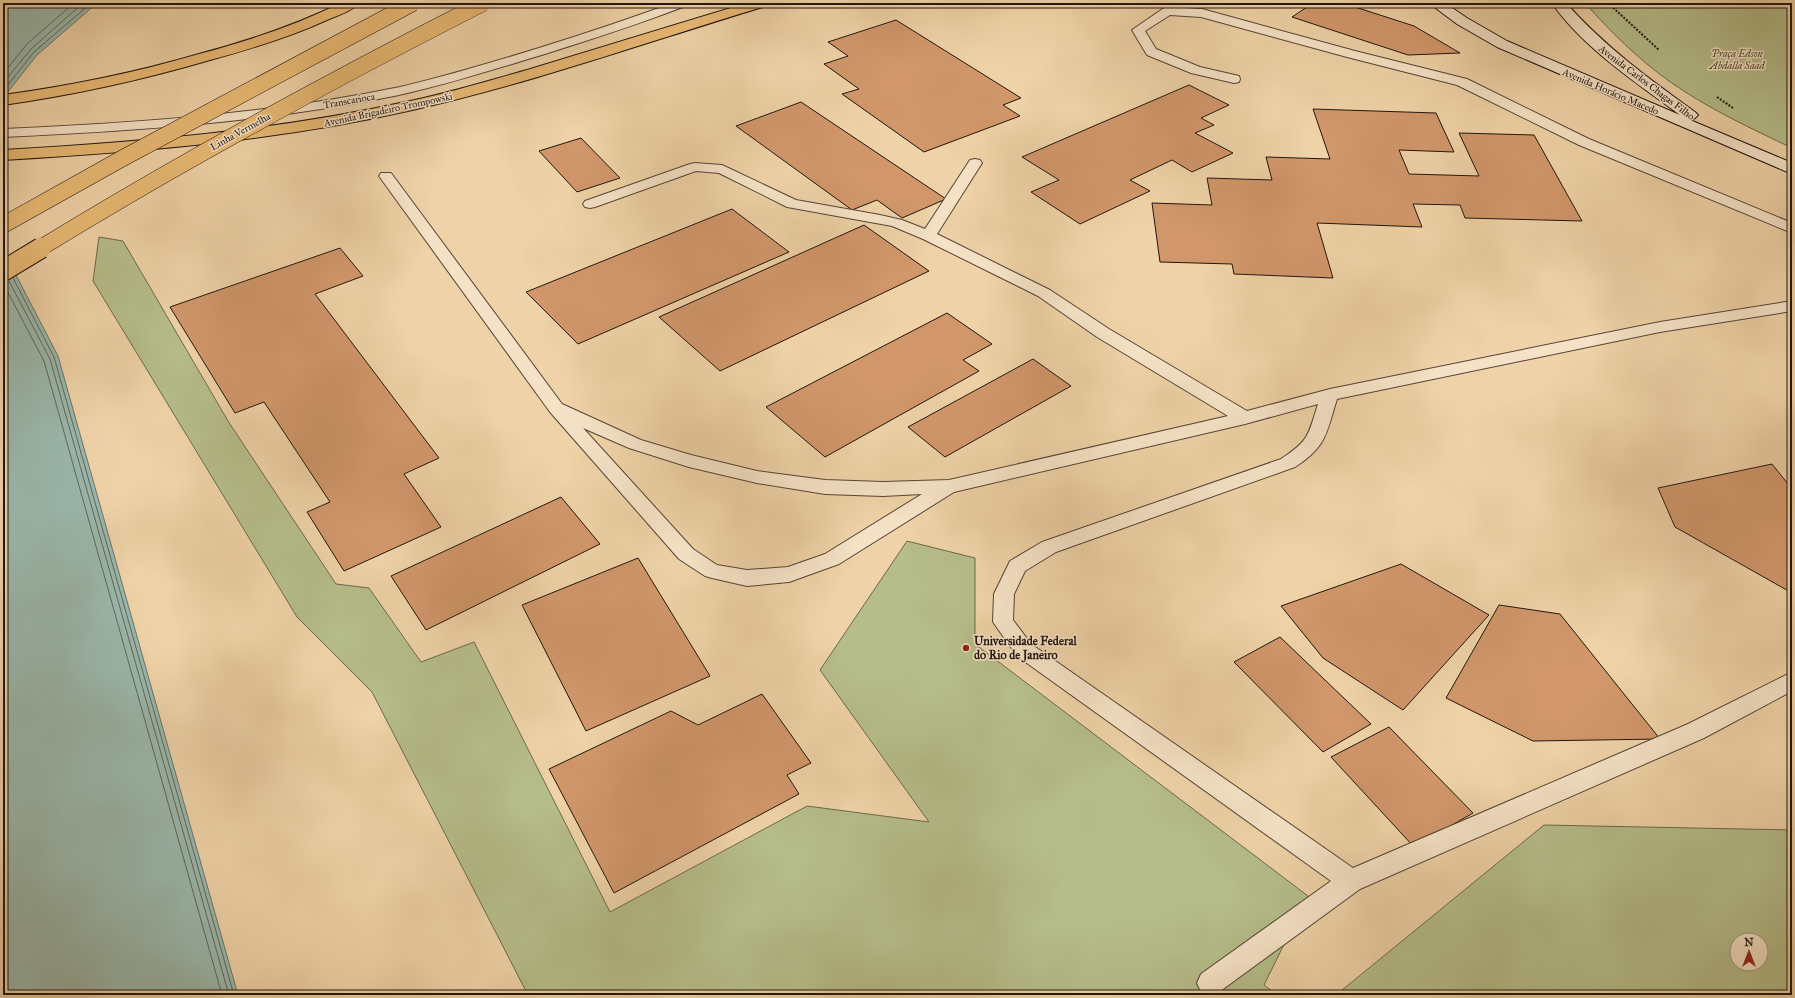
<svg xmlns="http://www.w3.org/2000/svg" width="1795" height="998" viewBox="0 0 1795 998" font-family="'IM FELL Great Primer',serif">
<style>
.green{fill:#b5bd8a;stroke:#6b694c;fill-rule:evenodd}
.water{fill:#9ab7ab;stroke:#6a766d}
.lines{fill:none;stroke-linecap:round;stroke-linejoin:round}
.shore{stroke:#5e665d;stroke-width:1}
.building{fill:#d1976b;stroke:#21150f}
.lane-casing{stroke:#544435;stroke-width:2}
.secondary-casing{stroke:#21150f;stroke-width:2}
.highway-casing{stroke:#21150f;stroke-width:2}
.path{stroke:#21150f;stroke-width:2;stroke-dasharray:2 1.5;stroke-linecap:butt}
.lane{fill:#f5e2c6;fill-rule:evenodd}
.secondary{fill:#f5e2c6;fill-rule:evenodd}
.highway{fill:#e8b974;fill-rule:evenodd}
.highway-bridge-far1-casing{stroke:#21150f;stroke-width:17;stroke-linecap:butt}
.highway-bridge-casing{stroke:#21150f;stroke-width:22;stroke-linecap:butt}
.highway-bridge-far1{stroke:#e8b974;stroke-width:16}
.highway-bridge{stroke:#e8b974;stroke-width:20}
.poi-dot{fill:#8f2418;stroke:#f5e2c6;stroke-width:1.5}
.labels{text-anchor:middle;stroke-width:3;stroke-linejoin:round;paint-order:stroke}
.far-park-label{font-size:10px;font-style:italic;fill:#4d4734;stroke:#f5e2c6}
.far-street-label{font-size:10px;fill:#21150f;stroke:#f5e2c6}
.poi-label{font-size:12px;font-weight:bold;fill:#21150f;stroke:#f5e2c6;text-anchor:start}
</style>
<rect width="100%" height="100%" fill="#efd2a7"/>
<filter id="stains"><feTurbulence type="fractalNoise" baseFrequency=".005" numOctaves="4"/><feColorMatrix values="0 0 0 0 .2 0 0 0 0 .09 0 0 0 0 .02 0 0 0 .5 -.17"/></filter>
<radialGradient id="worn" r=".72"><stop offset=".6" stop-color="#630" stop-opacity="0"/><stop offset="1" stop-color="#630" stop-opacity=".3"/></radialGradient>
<path class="green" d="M1585,3H1792V148C1750,128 1707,108 1669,81C1638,59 1610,31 1585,3Z
M99,237L123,241L228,421L336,584L369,588L421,662L474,642L610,912L807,806L929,822L820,670L907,541L975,558V644L1308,896L1264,985L1277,995H528L372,692L297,617L93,281Z
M1544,825L1792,830V995H1336ZM1737,940H1761V964H1737Z"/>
<path class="water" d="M3,3H97L37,55L3,98Z
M3,250L58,356L238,995H3Z"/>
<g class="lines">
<path class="shore" d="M3,74L27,44L74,3
M3,83L31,49L83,3
M3,91L34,52L91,3
M13,278L54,357L234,995
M9,281L50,359L229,995
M3,283L44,361L222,995"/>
</g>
<path class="building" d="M1313,3H1351L1349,5L1414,26L1460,53L1408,55L1292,17Z
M896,20L1021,98L1003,105L1020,116L924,152L842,94L859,89L824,64L848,56L828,42Z
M1189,85L1229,105L1201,118L1214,125L1195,133L1233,153L1192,172L1172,160L1130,180L1150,191L1080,224L1031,192L1059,180L1022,157Z
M801,102L946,199L902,218L877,200L852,210L736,126Z
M1313,109L1436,113L1454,152L1399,150L1409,174L1479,176L1459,133L1534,135L1582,221L1465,218L1460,205L1413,204L1422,227L1317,223L1333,278L1234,274L1232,264L1160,262L1152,203L1212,205L1207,178L1272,180L1266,157L1330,159Z
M581,138L620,178L577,192L539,151Z
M732,209L789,252L578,344L526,292Z
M864,225L929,271L720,371L659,317Z
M340,248L363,276L315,294L439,458L404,474L441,527L344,571L307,512L330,502L264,402L235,413L170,307Z
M947,313L992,344L963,360L979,371L825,457L766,407Z
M1033,359L1071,386L945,457L908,427Z
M1772,464L1792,489V593L1675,527L1658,488Z
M561,497L600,544L426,630L391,576Z
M638,558L710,676L586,731L522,605Z
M1401,564L1489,615L1403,710L1323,658L1281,606Z
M1499,605L1560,614L1660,739L1533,741L1446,698Z
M1280,637L1371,724L1323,752L1234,662Z
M762,694L811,763L787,775L799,794L614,893L549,769L671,711L698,725Z
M1389,727L1473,813L1414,847L1331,757Z"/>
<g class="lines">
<g class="lane-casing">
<path id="lane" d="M673,3H690L688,5C642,23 595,38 548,53C498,68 449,84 399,95C268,122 136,131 3,137V129C136,123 269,114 400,87C447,76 493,62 539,48C584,34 629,19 673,3Z
M1168,7L1202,9L1355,51L1467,79L1589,139L1792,223V233L1579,145L1457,85L1347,57L1201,17L1170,15L1145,31L1156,49L1200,67L1239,76L1240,79L1239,82L1234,83L1191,73L1147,55L1132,30L1164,8Z
M975,159L980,160L982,163L937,234L1050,290L1109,329L1247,411L1330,389L1660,322L1792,301V311L1660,332L1337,399C1326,434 1327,446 1295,467L1056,552L1025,571L1014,594L1013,620L1031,644L1353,868L1688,724L1792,672V691L1704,738L1360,889L1219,992L1212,995L1201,992L1197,983L1201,974L1331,881L1017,656L993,622L994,594L1010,561L1042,542L1281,459C1310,440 1308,435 1318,404L1245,424L954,492L839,564L789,582L747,586L712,578L705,576L679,559L550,412L379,176L381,173H391L562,404L641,440L691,455L757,471L825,480L883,482L949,480L1228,416L1097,337L1038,296L923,239L892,226L787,207L719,173L696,171L595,207L590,208L585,207L583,204L585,201L690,164L695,163L722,165L796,200L880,215L902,220L925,229L970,160ZM583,428L629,448L689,467L757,483L825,494L883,496L922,494L825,554L788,567L747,570L717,565L693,549Z"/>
</g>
<g class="secondary-casing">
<path id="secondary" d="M1429,3H1445L1467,18L1507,41L1680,115C1638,84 1582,47 1552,3H1566C1604,46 1649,79 1695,112L1698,115L1695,118L1690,120L1792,163V174L1497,47L1457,24Z"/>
</g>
<g class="highway-casing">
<path id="highway" d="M341,3H359C353,11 336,16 327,20C290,37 250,49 210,60C142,80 73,95 3,105V95C69,86 134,73 199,54C248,41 296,25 341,3Z
M747,3H768L766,6C647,42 529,84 408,111C275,141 139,152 3,160V150C138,142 273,131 405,102C446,94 487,81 527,70C600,48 673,25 747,3Z"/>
</g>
<path class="path" d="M1608,3L1659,50
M1717,97L1733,108"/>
<use href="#lane" class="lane"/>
<use href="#secondary" class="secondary"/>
<use href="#highway" class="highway"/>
<g class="highway-bridge-far1-casing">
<path id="highway-bridge-far1" d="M3,225L123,158L413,3
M39,249C184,160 332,80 483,3"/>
</g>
<g class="highway-bridge-casing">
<path id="highway-bridge" d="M3,271L41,248"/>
</g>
<use href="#highway-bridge-far1" class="highway-bridge-far1"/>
<use href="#highway-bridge" class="highway-bridge"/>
</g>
<circle class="poi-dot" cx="966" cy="648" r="4"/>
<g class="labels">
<g class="far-park-label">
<text x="1737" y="57">Praça Edson<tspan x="1737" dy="12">Abdalla Saad</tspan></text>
</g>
<g class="far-street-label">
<text transform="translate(1647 82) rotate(37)" y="4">Avenida Carlos Chagas Filho</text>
<text transform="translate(1611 91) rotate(23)" y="4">Avenida Horácio Macedo</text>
<text transform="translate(349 100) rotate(-10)" y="4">Transcarioca</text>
<text transform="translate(388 109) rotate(-12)" y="4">Avenida Brigadeiro Trompowski</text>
<text transform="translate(240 131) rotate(-29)" y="4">Linha Vermelha</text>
</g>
<g class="poi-label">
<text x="974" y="645">Universidade Federal<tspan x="974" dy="14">do Rio de Janeiro</tspan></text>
</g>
</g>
<rect width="1795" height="998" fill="none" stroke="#efd2a7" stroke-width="16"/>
<rect x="4" y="4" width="1787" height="990" fill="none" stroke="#21150f" stroke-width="2"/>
<rect x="8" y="8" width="1779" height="982" fill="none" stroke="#21150f"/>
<g transform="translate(1749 952)"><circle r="19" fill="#f5e2c6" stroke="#a0907d"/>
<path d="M0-3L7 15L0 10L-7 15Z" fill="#8f2418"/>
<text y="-6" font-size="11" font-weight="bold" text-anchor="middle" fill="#21150f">N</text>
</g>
<rect width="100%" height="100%" filter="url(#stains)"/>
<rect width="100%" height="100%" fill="url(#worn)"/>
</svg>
